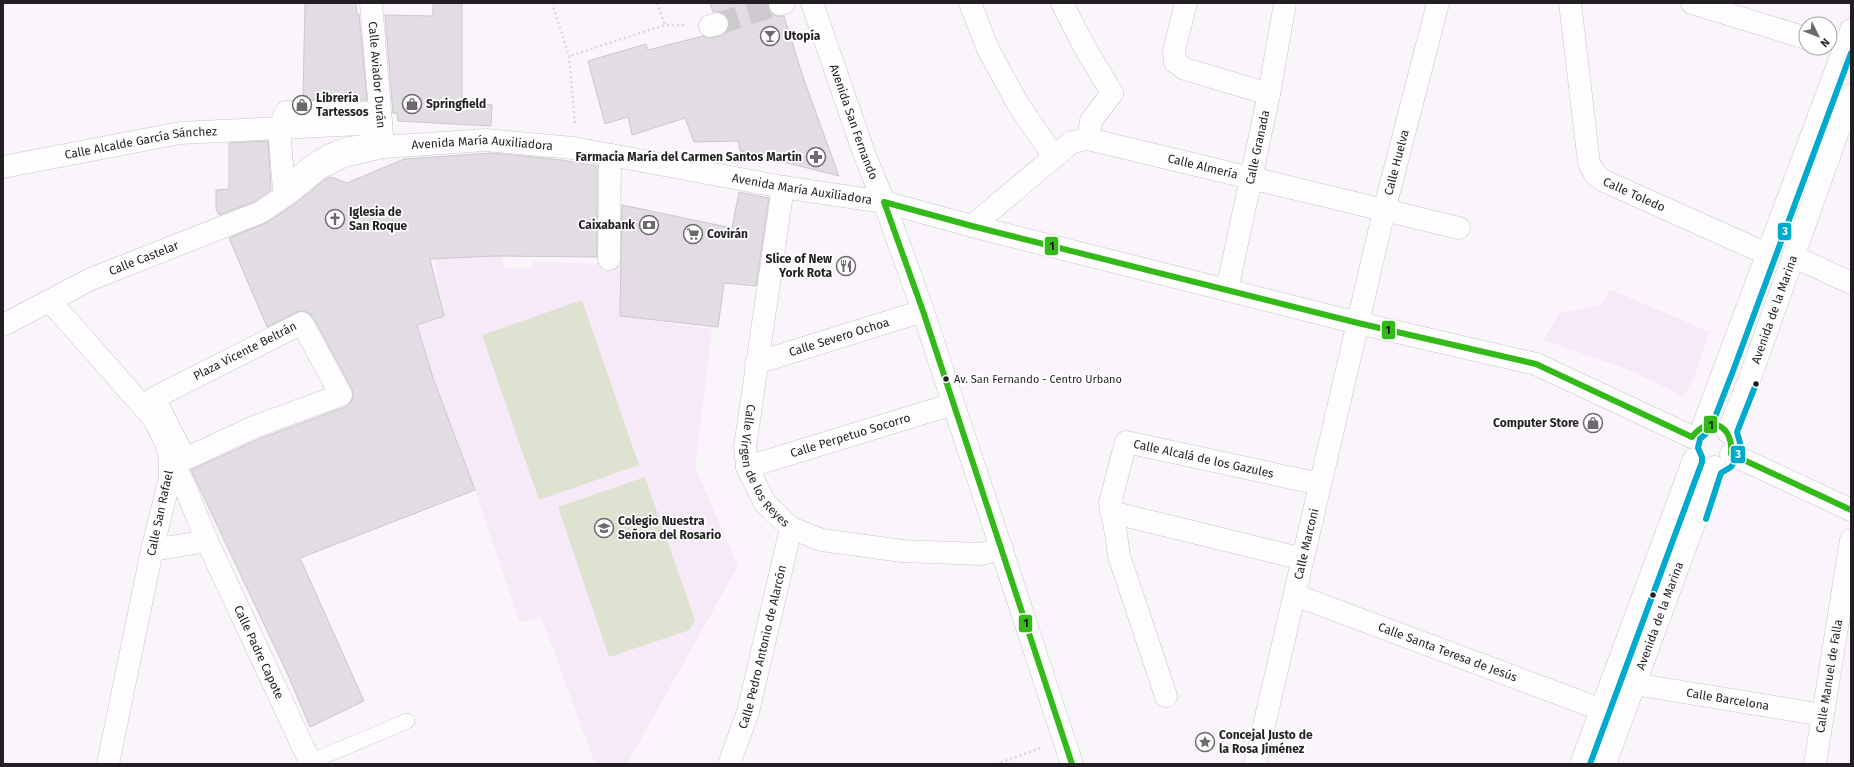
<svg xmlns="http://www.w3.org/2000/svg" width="1854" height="767" viewBox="0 0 1854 767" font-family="'Fira Sans',sans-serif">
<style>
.built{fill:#f6eaf9}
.green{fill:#dde2d1}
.building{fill:#e2dce3;stroke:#ccc7cd}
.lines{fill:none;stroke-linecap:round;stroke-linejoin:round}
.pedestrian-tunnel{stroke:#cfc9d0;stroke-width:22;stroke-dasharray:22 11;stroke-linecap:butt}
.service-casing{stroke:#c8c4ca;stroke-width:16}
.pedestrian-casing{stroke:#c8c4ca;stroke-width:23}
.minor-casing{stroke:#c8c4ca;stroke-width:23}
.tertiary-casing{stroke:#c8c4ca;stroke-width:23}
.path{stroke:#dad7da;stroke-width:2.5;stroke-dasharray:2 3;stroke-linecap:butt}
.service{stroke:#fefdfe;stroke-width:15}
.pedestrian{stroke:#fefdfe;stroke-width:22}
.minor{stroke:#fefdfe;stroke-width:22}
.tertiary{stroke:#fefdfe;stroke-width:22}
.bus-1-casing{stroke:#fff;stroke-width:9}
.bus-2-casing{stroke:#fff;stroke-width:9}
.bus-1{stroke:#33b918;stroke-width:6}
.bus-2{stroke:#00a9ce;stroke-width:6}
.bus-dot{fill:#231e24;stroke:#fff;stroke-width:1.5}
.labels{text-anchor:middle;stroke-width:3.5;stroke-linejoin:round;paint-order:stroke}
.bus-label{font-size:11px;fill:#231e24;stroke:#fff;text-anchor:start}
.poi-label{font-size:12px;font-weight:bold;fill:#231e24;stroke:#fff;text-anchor:start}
.street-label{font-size:12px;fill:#231e24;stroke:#fff}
.line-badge{stroke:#fff;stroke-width:1.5}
.badge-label{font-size:11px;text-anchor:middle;font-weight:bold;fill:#fff}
.pale-badge-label{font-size:11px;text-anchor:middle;font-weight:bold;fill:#111}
</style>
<rect width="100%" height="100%" fill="#faf4fb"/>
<path class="built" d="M502,256L503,268L532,269L534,261L621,265V316L712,329L695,467L738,566L627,764H595L541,616L520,623L475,490L433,378L417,325L443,315L435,260Z
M1609,289L1710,332L1692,382L1683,396L1629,370L1544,340L1559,313L1602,305Z"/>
<path class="green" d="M582,300L639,465L539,500L482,335Z
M645,477L695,620L690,630L609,657L558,507Z"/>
<path class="building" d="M305,3H356L357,14H359L367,100H303Z
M433,3H462V102L492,105L491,126L398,121L397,113H393L385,15L433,16Z
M710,3H768V7L771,13L777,16H784L804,80L839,176L740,151L738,141L694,142L685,118L632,135L628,117L605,124L588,61L646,44L648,50L703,36L707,38L721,36L726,33L729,27V20L726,15L720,12H713Z
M268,141L271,190L255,201L219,215L216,209V190L229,189V143Z
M492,153L562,160L597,166V257L496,256L430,259L444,316L417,325L433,378L475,490L300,558L364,701L310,727L288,675L191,470L259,439L345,407L351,402L353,396L352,389L313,317L309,313L303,311L297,312L267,327L229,238L268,222L296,203L324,180L331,177L347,183L404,159Z
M739,192L769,198L756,286L724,283L718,327L620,316L622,205L732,228Z"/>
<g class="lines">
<path class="pedestrian-tunnel" d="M717,24L780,4"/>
<g class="service-casing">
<path id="service" d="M310,762L407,721"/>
</g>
<g class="pedestrian-casing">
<g id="pedestrian">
<path d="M1186,3L1174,51L1175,62L1185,69L1269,94"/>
<path d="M780,4L784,3"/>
<path d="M710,26L717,24"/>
<path d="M286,112L369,113L375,116L377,144C366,146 353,146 343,150C319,157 302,175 284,190L279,128Z"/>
<path d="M1088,139L1091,121L1112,93"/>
<path id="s1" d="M3,167L180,133L381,123"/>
<path d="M609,259L610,155"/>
<path d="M302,323L341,395L254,427L185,459L154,398Z"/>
<path d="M1111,512L1303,559"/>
<path d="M1115,527L1119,556L1166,696"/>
</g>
</g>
<g class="minor-casing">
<g id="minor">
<path id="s2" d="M371,3L383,147"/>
<path d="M970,3L988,49L1018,104L1054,157"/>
<path d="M1062,3L1084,46L1112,93"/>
<path id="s3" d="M1570,3L1589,163L1595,174L1604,181L1767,254"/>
<path d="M1692,3L1806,38"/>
<path id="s4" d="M783,187L745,447L747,467L765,503L791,528L822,540L902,551L982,554L1002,548"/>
<path id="s5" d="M972,226L1072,142L1088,139L1459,228"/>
<path d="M1793,256L1851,283"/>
<path id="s6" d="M1227,290L1269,94L1285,3"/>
<path d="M50,301L154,419L167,445L170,460V478L152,550L108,764"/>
<path id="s7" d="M3,325L91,279L261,212L289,193L318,169L344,156L383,147L486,140L573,148L783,187L884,202"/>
<path id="s8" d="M756,363L923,311"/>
<path id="s9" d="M170,460L183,482L207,541L311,764"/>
<path id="s10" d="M747,467L953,404"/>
<path id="s11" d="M1115,527L1110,503L1126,442L1320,484"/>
<path d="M152,550L207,541"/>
<path id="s12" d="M1295,595L1602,710"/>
<path id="s13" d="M1634,684L1823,715"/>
<path id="s14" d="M729,764L748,712L791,528"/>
<path id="s15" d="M1255,764L1384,211L1438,3"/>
<path id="s16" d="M1815,764L1851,540"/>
</g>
</g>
<g class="tertiary-casing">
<g id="tertiary">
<path id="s17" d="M812,3L865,156L884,202L923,311L1072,764"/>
<path d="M884,202L972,226L1358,323L1536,364L1692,437"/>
<path d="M1703,426L1851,30"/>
<path id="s18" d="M1728,432L1750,378L1851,95"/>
<path d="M1731,454L1851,510"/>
<path d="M1581,764L1694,459"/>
<path id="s19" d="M1605,764L1715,467"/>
</g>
</g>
<path class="path" d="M552,3L569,56
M657,3L665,25
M575,123L569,56L665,25H686
M996,764L1041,748"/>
<use href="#service" class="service"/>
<use href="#pedestrian" class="pedestrian"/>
<use href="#minor" class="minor"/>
<use href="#tertiary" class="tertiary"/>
<g class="bus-1-casing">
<path id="bus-1" d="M884,202L972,226L1358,323L1536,364L1692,437C1710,413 1734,426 1731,454L1851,510
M884,202L923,311L1072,764"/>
</g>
<g class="bus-2-casing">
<path id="bus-2" d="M1706,519L1721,473L1731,467L1738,456L1740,443L1737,432L1756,384
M1590,764L1702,462V457L1698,448L1700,439L1710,430L1733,371L1851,53"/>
</g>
<use href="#bus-1" class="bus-1"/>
<use href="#bus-2" class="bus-2"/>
</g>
<defs>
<g id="bar-ring" transform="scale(1)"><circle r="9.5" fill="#fff" stroke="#6e696f" stroke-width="1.5"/><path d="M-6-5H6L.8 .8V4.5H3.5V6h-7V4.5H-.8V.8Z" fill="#6e696f"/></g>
<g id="shop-ring" transform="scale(1)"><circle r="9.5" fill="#fff" stroke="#6e696f" stroke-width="1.5"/><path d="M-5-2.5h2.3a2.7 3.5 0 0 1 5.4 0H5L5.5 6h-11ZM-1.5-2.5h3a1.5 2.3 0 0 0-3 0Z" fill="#6e696f"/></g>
<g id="pharmacy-ring" transform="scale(1)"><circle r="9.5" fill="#fff" stroke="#6e696f" stroke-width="1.5"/><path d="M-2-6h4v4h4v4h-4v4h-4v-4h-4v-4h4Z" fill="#6e696f"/></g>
<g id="church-ring" transform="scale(1)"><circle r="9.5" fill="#fff" stroke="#6e696f" stroke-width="1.5"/><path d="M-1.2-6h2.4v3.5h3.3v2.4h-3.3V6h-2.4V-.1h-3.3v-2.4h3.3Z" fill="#6e696f"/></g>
<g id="bank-ring" transform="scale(1)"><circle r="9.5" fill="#fff" stroke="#6e696f" stroke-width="1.5"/><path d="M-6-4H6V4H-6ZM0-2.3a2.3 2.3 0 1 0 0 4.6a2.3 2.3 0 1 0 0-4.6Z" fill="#6e696f"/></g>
<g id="supermarket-ring" transform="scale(1)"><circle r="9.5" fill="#fff" stroke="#6e696f" stroke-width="1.5"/><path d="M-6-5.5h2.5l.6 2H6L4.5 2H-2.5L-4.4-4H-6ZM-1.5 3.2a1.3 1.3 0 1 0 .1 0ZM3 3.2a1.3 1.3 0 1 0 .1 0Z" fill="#6e696f"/></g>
<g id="restaurant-ring" transform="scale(1)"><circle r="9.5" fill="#fff" stroke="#6e696f" stroke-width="1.5"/><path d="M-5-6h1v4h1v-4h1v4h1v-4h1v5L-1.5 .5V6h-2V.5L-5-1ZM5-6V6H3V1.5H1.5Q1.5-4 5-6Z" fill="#6e696f"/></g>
<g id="school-ring" transform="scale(1)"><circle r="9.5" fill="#fff" stroke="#6e696f" stroke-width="1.5"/><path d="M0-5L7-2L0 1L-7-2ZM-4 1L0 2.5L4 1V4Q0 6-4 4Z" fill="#6e696f"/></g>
<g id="sight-ring" transform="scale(1)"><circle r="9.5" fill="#fff" stroke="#6e696f" stroke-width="1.5"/><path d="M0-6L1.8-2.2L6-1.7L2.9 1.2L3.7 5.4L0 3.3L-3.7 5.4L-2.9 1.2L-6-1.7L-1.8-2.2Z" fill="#6e696f"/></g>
</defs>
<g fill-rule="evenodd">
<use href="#bar-ring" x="770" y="36"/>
<use href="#shop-ring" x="412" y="104"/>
<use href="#shop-ring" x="302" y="105"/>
<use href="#pharmacy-ring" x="816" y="157"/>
<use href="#church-ring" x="335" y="219"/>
<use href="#bank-ring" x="649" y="225"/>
<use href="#supermarket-ring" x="693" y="234"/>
<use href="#restaurant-ring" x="846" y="266"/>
<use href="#shop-ring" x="1593" y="423"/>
<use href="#school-ring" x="604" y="528"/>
<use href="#sight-ring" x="1205" y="742"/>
</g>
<g class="bus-dot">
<circle cx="946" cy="379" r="3.5"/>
<circle cx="1756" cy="384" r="3.5"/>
<circle cx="1653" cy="595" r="3.5"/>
</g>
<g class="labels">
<g class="bus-label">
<text x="954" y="383">Av. San Fernando - Centro Urbano</text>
</g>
<g class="poi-label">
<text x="784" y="40">Utopía</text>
<text x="316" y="102">Librería<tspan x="316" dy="14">Tartessos</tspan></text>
<text x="426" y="108">Springfield</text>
<text x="802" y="161" text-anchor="end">Farmacia María del Carmen Santos Martín</text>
<text x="349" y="216">Iglesia de<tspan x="349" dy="14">San Roque</tspan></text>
<text x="635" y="229" text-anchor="end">Caixabank</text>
<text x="707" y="238">Covirán</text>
<text x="832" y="263" text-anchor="end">Slice of New<tspan x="832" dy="14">York Rota</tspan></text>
<text x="1579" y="427" text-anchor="end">Computer Store</text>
<text x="618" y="525">Colegio Nuestra<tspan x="618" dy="14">Señora del Rosario</tspan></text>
<text x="1219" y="739">Concejal Justo de<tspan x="1219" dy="14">la Rosa Jiménez</tspan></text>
</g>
<g class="street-label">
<text dy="4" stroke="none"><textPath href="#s2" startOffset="72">Calle Aviador Durán</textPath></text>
<text dy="4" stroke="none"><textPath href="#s17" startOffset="126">Avenida San Fernando</textPath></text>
<text dy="4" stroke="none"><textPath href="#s1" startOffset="140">Calle Alcalde García Sánchez</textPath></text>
<text dy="4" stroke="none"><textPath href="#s7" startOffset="522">Avenida María Auxiliadora</textPath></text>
<text dy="4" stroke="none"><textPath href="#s6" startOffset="146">Calle Granada</textPath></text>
<text dy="4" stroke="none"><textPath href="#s15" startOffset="618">Calle Huelva</textPath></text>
<text dy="4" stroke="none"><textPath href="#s5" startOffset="265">Calle Almería</textPath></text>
<text dy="4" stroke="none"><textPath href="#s7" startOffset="846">Avenida María Auxiliadora</textPath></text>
<text dy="4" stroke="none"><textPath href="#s3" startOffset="218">Calle Toledo</textPath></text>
<text dy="4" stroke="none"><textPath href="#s7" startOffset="156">Calle Castelar</textPath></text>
<text dy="4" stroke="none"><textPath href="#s18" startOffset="131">Avenida de la Marina</textPath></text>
<text dy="4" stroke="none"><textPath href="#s8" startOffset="87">Calle Severo Ochoa</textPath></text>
<text transform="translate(245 351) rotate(-27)" y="4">Plaza Vicente Beltrán</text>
<text dy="4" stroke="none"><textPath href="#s10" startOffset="108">Calle Perpetuo Socorro</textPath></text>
<text dy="4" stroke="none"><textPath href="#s11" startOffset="167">Calle Alcalá de los Gazules</textPath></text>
<text dy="4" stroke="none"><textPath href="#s4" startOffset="287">Calle Virgen de los Reyes</textPath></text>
<text transform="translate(160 513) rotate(-78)" y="4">Calle San Rafael</text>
<text dy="4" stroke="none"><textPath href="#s15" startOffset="226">Calle Marconi</textPath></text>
<text dy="4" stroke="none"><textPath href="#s19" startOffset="158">Avenida de la Marina</textPath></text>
<text dy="4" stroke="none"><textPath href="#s14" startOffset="122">Calle Pedro Antonio de Alarcón</textPath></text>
<text dy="4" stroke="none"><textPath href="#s9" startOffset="212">Calle Padre Capote</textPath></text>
<text dy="4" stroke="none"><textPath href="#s12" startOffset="163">Calle Santa Teresa de Jesús</textPath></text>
<text dy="4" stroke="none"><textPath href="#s16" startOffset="89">Calle Manuel de Falla</textPath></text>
<text dy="4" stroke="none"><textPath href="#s13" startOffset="95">Calle Barcelona</textPath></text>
</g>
</g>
<g class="line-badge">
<rect x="1777" y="222" width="15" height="19" rx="4" fill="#00a9ce"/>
<rect x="1044" y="236" width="15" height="20" rx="4" fill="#33b918"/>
<rect x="1381" y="320" width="15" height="20" rx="4" fill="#33b918"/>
<rect x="1703" y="415" width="15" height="19" rx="4" fill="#33b918"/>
<rect x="1730" y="445" width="16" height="19" rx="4" fill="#00a9ce"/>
<rect x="1018" y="614" width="15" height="19" rx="4" fill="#33b918"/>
</g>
<g class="badge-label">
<text x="1785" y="235">3</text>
<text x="1738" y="458">3</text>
</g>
<g class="pale-badge-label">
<text x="1052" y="250">1</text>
<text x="1388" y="334">1</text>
<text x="1711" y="429">1</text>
<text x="1026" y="627">1</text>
</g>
<rect width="1854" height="767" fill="none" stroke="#231e24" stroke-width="8"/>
<g transform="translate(1818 36) rotate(133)"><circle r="19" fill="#ffffff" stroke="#a7a5a7"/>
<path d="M0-3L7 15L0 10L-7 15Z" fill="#6e696f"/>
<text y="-6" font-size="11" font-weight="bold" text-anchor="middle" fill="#231e24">N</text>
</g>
</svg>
